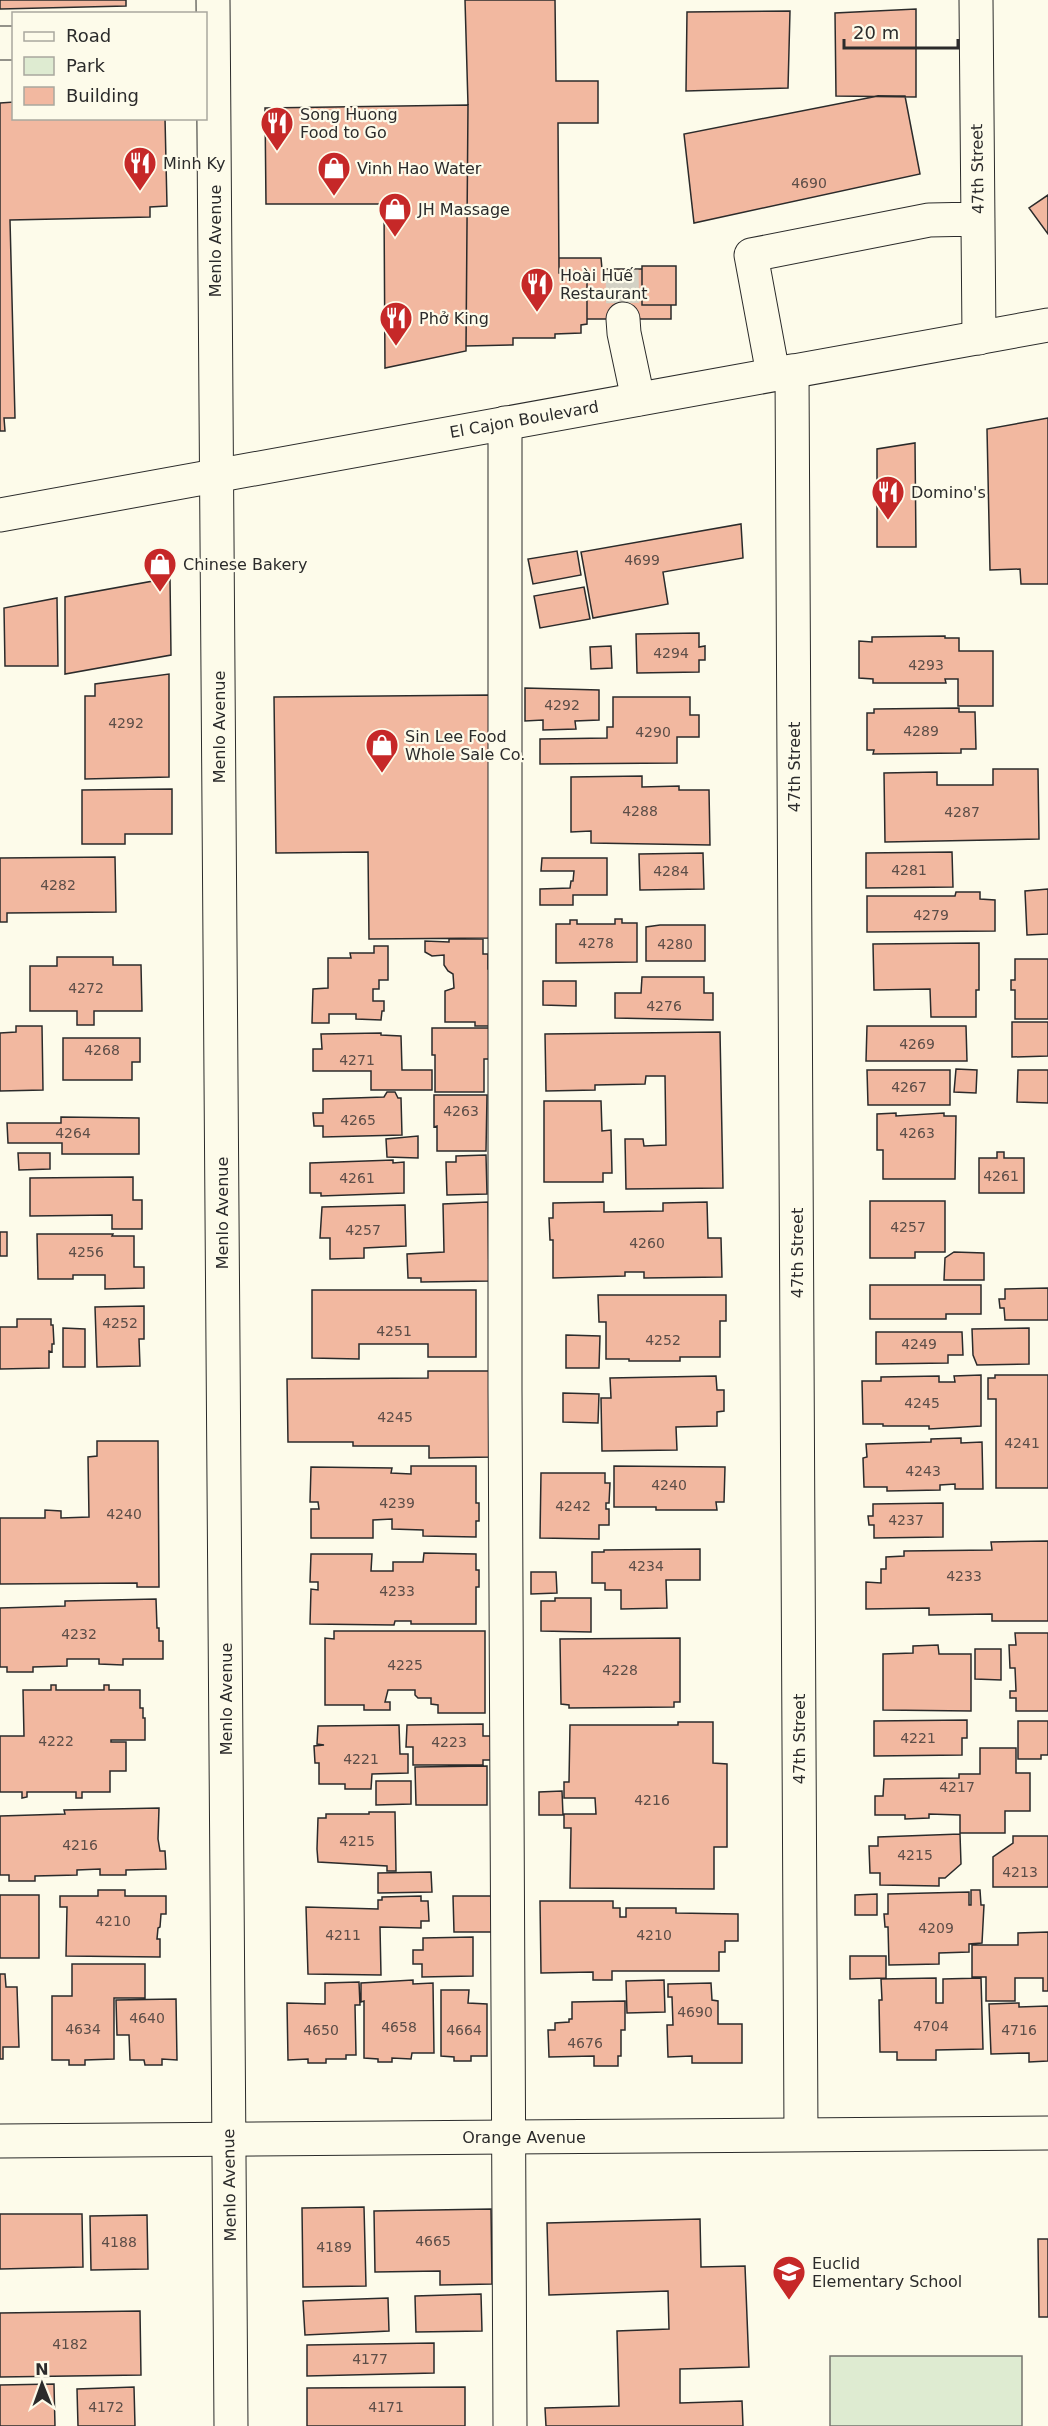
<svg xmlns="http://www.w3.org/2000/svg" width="1048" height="2426" viewBox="0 0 1048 2426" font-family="'DejaVu Sans',sans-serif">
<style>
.green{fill:#deebd1;stroke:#74746e;stroke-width:1.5}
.building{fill:#f2b8a0;stroke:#2b2b2b;stroke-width:1.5}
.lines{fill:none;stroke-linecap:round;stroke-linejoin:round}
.minor-tunnel{stroke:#d3d1c4;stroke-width:33;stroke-dasharray:33 16;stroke-linecap:butt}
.minor-casing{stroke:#2b2b2b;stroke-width:35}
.major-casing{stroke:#2b2b2b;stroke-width:35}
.minor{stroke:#fdfbea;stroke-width:33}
.major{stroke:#fdfbea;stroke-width:33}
.labels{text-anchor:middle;stroke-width:4.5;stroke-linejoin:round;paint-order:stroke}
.number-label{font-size:14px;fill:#5d4e48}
.poi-label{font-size:16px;fill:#2b2b2b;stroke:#fdfbea;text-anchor:start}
.street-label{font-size:16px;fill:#2b2b2b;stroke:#fdfbea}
</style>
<rect width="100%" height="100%" fill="#fdfbea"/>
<path class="green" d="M830,2356H1022V2426H830Z"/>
<path class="building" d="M0,0H126V6L0,9Z
M465,0H555L556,81H598V123H558L559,273H587V324L581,325V333L555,334V338H513V345L466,346L468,105Z
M916,9V97L836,96L835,13Z
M790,11L788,88L686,91L687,12Z
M878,96H905L920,174L694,223L684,134Z
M14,102V118H165L167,206L150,207V217L10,220L15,418H4L5,431H0V103Z
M468,105L466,351L385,368L384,204H266L265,108Z
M1048,195V234L1029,208Z
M559,258H601L602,269H642V305H671V319H587V273H559Z
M642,266H676V305H642Z
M1048,418V584H1021L1020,569L990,570L987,429Z
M915,443L916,547H877V449Z
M741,524L743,558L663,572L668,604L593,618L581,552Z
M577,551L581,575L533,584L528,559Z
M170,578L171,655L65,674V597Z
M584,587L590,619L540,628L534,596Z
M57,598L58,666H5L4,608Z
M699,633V647L705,646V660H699V672L637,673L636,634Z
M945,636V638H959V651H993V706H958V679H945L946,683H873V679L859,678V641L872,642V637Z
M611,646L612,668L591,669L590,647Z
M169,674V777L85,779V696H95V684Z
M525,688L599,690V720L575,721L576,729L543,730V720L525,721Z
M489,695L492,938L369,939L368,852L276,853L274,697Z
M613,697H690V715H699V737H677V763L540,764V739L607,738V727H613Z
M959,708V712H975L976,749H961V753L873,754L874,750H867V713H874V709Z
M993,769H1038L1039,839L885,842L884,773L937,772V785H993Z
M642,776V787L679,786V790H709L710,845L591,843V831L571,832V777Z
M172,789V834H125V844H82V790Z
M952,852L953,887L866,888V853Z
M703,853L704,889L640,890L639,854Z
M115,857L116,912L7,913V922H0V858Z
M542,858H607V895H573V905H540V889L570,888L571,881H573L574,871H541Z
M1048,889V934L1027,935L1025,891Z
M956,892H980V899L995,900V931L867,932V896H955Z
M615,919H622V923H637V962L556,963V924H570V920H577V924H615Z
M660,925H705V961H646V927Z
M449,939H483V954H488V969H492L489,1026H475V1022H445V991L454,988L453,974L448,971L444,965V955L432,956L425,952V941L449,942Z
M979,943V990H976V1017H931L930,989L874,990L873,944Z
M374,946H388V980H379V989H373V1001H384V1011H382L381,1020L356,1019V1014H329V1023H312L313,989L328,988V958H351L350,953H374Z
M57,957H113V965H141L142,1011H94V1025H77V1011H30V966H57Z
M1015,959H1048V1019H1015V990H1011V980H1015Z
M642,977H704V993H713V1020L615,1018V993H641Z
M543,981H576V1006L543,1005Z
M1012,1022H1048V1056L1012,1057Z
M16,1026H42L43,1090L0,1091V1033L16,1032Z
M867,1026H966L967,1061H866Z
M432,1028H491V1059H484V1092H435V1055H432Z
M720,1032L723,1188L626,1189L625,1139H643L644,1146L666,1145L665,1076H646L645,1084L595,1085V1090L546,1091L545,1034Z
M381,1033V1035L401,1036L402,1070H432V1090H371V1071H313V1049H322L321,1034Z
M63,1038H140V1062H132V1080H63Z
M956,1069L977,1070L976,1093L954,1092Z
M867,1070H950V1105H868Z
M1018,1070H1048V1103L1017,1102Z
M387,1092H395L398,1098H401L402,1135L323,1137V1126H314L313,1113H323V1099L384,1097Z
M434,1095H487L486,1151H437V1126L434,1127Z
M544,1101H601L602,1131L611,1130L612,1173H603V1182H544Z
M896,1113V1116L944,1113V1116H956L955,1179H883V1150H877V1114Z
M61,1117L139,1118V1154H62V1143H8L7,1123H61Z
M418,1136V1158L387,1157L386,1139Z
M997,1152H1004V1158H1024V1193H979V1158H997Z
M18,1153H50V1169L19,1170Z
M486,1155L487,1194L447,1195L446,1162H456V1156Z
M393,1160V1163L404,1162V1193L321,1196V1193H310V1163Z
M133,1177V1200H142V1229H112V1215L30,1216V1178Z
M870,1201H945V1252H915V1258H870Z
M488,1202L489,1281L421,1282V1278H408L407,1254L444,1252L443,1204Z
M604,1202V1212L663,1211V1203L707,1202L708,1238H721L722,1277L644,1278V1272H625V1276L553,1278V1240H550L549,1218H553V1203Z
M405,1205L406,1246L364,1248V1258L330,1259V1238H320L322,1207Z
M0,1232H7V1256H0Z
M37,1234H113L112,1236H134V1267H144V1288L105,1289V1275H73V1279H38Z
M954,1252L984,1253V1280H944L945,1258Z
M870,1285H981V1314H946V1319H870Z
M1048,1288V1320H1005L1004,1308H1000L999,1299H1005V1289Z
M312,1290H476V1357H428V1344H359V1359L312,1358Z
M598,1295H726V1321H720V1357H680V1361H629V1359H606V1322H599Z
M144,1306V1339H139L140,1366L97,1367L95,1307Z
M17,1319H51V1325H53L54,1344H52V1352L49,1351V1368L0,1369V1327H17Z
M63,1328L85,1329V1367H63Z
M1029,1328V1364L977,1365L973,1355L972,1329Z
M876,1332H962L963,1355H948V1363L876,1364Z
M566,1335L600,1336L599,1368H566Z
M428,1371H493V1457L429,1458V1446H353V1442H288L287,1379L428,1378Z
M981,1375V1426L929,1429V1426H883V1424H863L862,1381H881V1377L939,1376V1382H955L954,1376Z
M995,1375H1048V1488H996V1399H988V1378H995Z
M716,1376L717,1390H724V1411L717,1412V1426L676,1427L677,1450L602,1451L601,1398H611L610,1378Z
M563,1393L599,1394L598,1423L563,1422Z
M961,1438V1443L982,1442L983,1489H955V1484L940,1485V1490L887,1491V1487H864L863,1458L867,1457L866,1444L931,1442V1439Z
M97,1441H158L159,1587H137V1583L0,1584V1518H45V1510L61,1511V1518L89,1517L88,1457L97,1456Z
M411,1466H476V1503H479V1521H476V1537L423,1536V1530L392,1529V1519L373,1520V1538H311V1509H319L318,1502H310L311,1467L392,1468L391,1473L411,1474Z
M614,1466L725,1467L724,1502H716L717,1510H656V1507H614Z
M541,1473H605V1483H610L609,1503H606V1509H609V1525H599V1539L540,1538Z
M943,1503V1537L874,1538V1525H869L868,1516H873V1504Z
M1048,1541V1621H992V1614L929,1615V1608L866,1609V1582L881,1583V1569H886V1557L904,1556V1551L992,1550L991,1542Z
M700,1549V1580H666L667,1608L621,1609V1590H605V1583H592V1552H604V1550Z
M424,1553L476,1554V1570H479V1587H476V1624H411V1621H395L394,1625L310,1624L311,1589L318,1590V1582H310L311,1554H372L371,1571H393V1562H423Z
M531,1572H556L557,1593L531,1594Z
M555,1598H591V1632L541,1631V1601H555Z
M156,1599L157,1628H159V1641H163V1659H123V1665L99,1664V1659H67V1666L33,1667V1672H7V1667H0V1608L65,1606V1601Z
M334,1631H485V1713H438V1705L431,1704V1698H418L415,1695V1690H388L385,1702H390V1710H364V1705H325V1638L334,1639Z
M1015,1633H1048V1711H1016V1698H1010V1691H1016L1015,1668H1010L1009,1645H1016Z
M680,1638V1702H674V1707L569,1708V1705L561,1704L560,1639Z
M938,1645L939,1654H971V1711L883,1710V1654L913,1653V1646Z
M975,1649H1001V1680L975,1679Z
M51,1685H56V1690H104V1685H109V1690H140V1708H143V1718H145V1740H111V1742H126V1771H110V1792H82V1798H76V1792H27V1797L22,1798V1792H0V1736H24L23,1690H51Z
M967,1720V1738H962V1755L874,1756V1721Z
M1018,1721H1048V1755H1041V1759H1018Z
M678,1722H713V1763L727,1764V1847H714V1889L570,1888L571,1828H564V1814H596L595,1798H564V1782H569L570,1725H678Z
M483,1724V1736H491V1760H483V1765H413V1747H406L407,1725Z
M399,1725L400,1754H408V1773L372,1774L371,1789H345V1784H319V1763H315L314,1746L324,1745L317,1744L318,1726Z
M980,1748H1016V1773H1030V1811H1005V1833H960V1815L929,1814V1818L905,1819V1815H875V1796H883L884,1779L959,1778V1774H980Z
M487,1766V1805H416L415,1767Z
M376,1781H411V1804L376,1805Z
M562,1791L563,1815H539V1792Z
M159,1808L158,1839L160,1851H165L166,1869L126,1870V1875H100V1869L77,1870V1875L35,1876V1881H9V1875H0V1816L65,1814L64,1810Z
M369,1812H395L396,1871H387V1866L318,1862L317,1849L318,1818H326V1814H369Z
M960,1834L961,1864L945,1878H939V1886L880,1885V1873H870L869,1846H878V1837Z
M1013,1836H1048V1887H993V1857L1013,1843Z
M431,1872L432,1892L378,1893V1873Z
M98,1890H125V1896H166V1914H161L160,1927L158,1928L157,1939H160V1957L66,1956L67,1907H60V1896H98Z
M971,1890H980L981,1905H984L982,1943L969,1944V1952L939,1953V1964L889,1965L888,1927H885L884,1914H888V1894L969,1892V1905H971Z
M877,1894V1915H855V1895Z
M0,1895H39V1958H0Z
M421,1896V1901H428L429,1921H421V1928L380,1927L381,1975L308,1974L306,1907L378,1909V1900H382V1897Z
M453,1896H493V1932H454Z
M540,1901H613V1908H620V1917H626V1908H676V1913L738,1914V1941H725V1952H719V1971H612V1980H593V1972L541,1973Z
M1048,1932V1991H1043V1978H1015V2001H986V1977H972V1945H1018V1933Z
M473,1937V1976L422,1977V1964H413V1950H423V1938Z
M850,1956H886V1978L850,1979Z
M72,1964H145V1998H114V2059L85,2060V2065H69V2060H52V1996H72Z
M0,1974H5L6,1987H17L19,2047H3V2059H0Z
M936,1978V2003H943V1979L981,1978L983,2049L936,2050V2060H897V2052H880L879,2000H882L881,1979Z
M413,1980V1984L433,1983L434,2053H412L411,2059L392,2058V2062H378V2059L364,2058V2001L361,2002V1983Z
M664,1980L665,2012L627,2013L626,1981Z
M359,1982L360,2005H355L356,2055H346V2059H326V2063H308V2059L288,2060L287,2003L325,2004V1983Z
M711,1983L712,2000L718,2001V2024H742V2063H692V2056L668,2057L667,2025H673L672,1997H668V1984Z
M441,1990H469L468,2003L487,2004V2056H471V2061H454V2057L441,2056Z
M176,1999L177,2060L162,2059V2065H145L144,2060H130L129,2035H117L116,2000Z
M625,2001V2030H621V2056H618V2066H594V2056L549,2057L548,2030H555V2023L569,2022V2019H572V2002Z
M1019,2003V2007L1048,2006V2061L1029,2062V2053L991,2054L989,2004Z
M364,2207L366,2286L303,2287L302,2208Z
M491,2209L492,2284L440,2285V2271L375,2272L374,2211Z
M0,2214H82L83,2267L0,2269Z
M147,2215L148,2269L91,2270L90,2216Z
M700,2219L701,2267L745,2266L749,2367L680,2369V2403L742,2401L743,2426H546L545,2408L619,2406L617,2331L669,2329L668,2291L549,2295L547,2223Z
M1038,2239H1048V2317H1039Z
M481,2294L482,2331L416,2332L415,2296Z
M388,2298L389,2331L305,2335L303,2301Z
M140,2311L141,2375L0,2377V2313Z
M434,2343V2373L307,2376V2345Z
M54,2384L55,2426H0V2385Z
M134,2387L135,2426H78L77,2389Z
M465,2387V2426H307V2388Z"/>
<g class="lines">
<path class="minor-tunnel" d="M622,270L623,319"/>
<g class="minor-casing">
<path id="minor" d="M213,0L231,2426
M976,0L979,338
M0,43H14
M623,319L624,333L638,399
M792,371L801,2134
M773,374L751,255L929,220L978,219
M505,423V1389L510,2426"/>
</g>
<g class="major-casing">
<path id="major" d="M0,515L1048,325
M0,2141L1048,2133"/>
</g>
<use href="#minor" class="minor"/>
<use href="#major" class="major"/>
</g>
<defs>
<g id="restaurant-pin" transform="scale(1.725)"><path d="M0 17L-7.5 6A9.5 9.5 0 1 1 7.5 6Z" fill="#c62828" stroke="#fdfbea"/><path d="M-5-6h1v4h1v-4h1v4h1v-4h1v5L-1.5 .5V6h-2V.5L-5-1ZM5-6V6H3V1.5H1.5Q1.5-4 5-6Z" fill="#fff"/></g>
<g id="shop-pin" transform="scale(1.725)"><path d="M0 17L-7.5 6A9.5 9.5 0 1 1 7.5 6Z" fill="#c62828" stroke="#fdfbea"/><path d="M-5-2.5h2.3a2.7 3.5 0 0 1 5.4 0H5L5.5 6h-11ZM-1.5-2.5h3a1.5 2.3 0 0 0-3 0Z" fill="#fff"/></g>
<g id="school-pin" transform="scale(1.725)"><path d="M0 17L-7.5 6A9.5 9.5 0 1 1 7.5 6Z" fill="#c62828" stroke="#fdfbea"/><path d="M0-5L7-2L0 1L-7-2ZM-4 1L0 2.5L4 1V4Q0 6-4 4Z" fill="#fff"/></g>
</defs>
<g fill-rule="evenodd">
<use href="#restaurant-pin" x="277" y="123"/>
<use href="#restaurant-pin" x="140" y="163"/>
<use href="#shop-pin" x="334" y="168"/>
<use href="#shop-pin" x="395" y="209"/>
<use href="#restaurant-pin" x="537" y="284"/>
<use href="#restaurant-pin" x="396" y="318"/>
<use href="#restaurant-pin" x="888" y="492"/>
<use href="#shop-pin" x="160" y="564"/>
<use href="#shop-pin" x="382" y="745"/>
<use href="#school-pin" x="789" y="2272"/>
</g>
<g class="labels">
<g class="number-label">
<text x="809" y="188">4690</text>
<text x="642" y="565">4699</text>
<text x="671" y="658">4294</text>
<text x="926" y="670">4293</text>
<text x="562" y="710">4292</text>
<text x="126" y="728">4292</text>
<text x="921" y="736">4289</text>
<text x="653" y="737">4290</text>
<text x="640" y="816">4288</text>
<text x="962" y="817">4287</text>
<text x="909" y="875">4281</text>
<text x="671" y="876">4284</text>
<text x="58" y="890">4282</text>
<text x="931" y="920">4279</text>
<text x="596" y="948">4278</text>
<text x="675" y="949">4280</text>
<text x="86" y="993">4272</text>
<text x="664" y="1011">4276</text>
<text x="917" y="1049">4269</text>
<text x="102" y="1055">4268</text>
<text x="357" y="1065">4271</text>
<text x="909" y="1092">4267</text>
<text x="461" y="1116">4263</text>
<text x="358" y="1125">4265</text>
<text x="73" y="1138">4264</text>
<text x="917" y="1138">4263</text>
<text x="1001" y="1181">4261</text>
<text x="357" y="1183">4261</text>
<text x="908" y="1232">4257</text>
<text x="363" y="1235">4257</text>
<text x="647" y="1248">4260</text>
<text x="86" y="1257">4256</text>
<text x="120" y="1328">4252</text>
<text x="394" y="1336">4251</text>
<text x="663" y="1345">4252</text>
<text x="919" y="1349">4249</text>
<text x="922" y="1408">4245</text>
<text x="395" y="1422">4245</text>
<text x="1022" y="1448">4241</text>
<text x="923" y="1476">4243</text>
<text x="669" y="1490">4240</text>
<text x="397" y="1508">4239</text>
<text x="573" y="1511">4242</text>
<text x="124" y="1519">4240</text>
<text x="906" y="1525">4237</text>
<text x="646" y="1571">4234</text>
<text x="964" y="1581">4233</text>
<text x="397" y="1596">4233</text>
<text x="79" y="1639">4232</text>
<text x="405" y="1670">4225</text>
<text x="620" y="1675">4228</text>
<text x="918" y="1743">4221</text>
<text x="56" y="1746">4222</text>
<text x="449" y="1747">4223</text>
<text x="361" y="1764">4221</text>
<text x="957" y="1792">4217</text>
<text x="652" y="1805">4216</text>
<text x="357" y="1846">4215</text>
<text x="80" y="1850">4216</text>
<text x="915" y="1860">4215</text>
<text x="1020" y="1877">4213</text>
<text x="113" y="1926">4210</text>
<text x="936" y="1933">4209</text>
<text x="343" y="1940">4211</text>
<text x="654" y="1940">4210</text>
<text x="695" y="2017">4690</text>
<text x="147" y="2023">4640</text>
<text x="931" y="2031">4704</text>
<text x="399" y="2032">4658</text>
<text x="83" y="2034">4634</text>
<text x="321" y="2035">4650</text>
<text x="464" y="2035">4664</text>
<text x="1019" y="2035">4716</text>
<text x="585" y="2048">4676</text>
<text x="433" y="2246">4665</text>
<text x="119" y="2247">4188</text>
<text x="334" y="2252">4189</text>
<text x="70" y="2349">4182</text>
<text x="370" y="2364">4177</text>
<text x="106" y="2412">4172</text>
<text x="386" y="2412">4171</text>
</g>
<g class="poi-label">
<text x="300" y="120">Song Huong<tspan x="300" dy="18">Food to Go</tspan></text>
<text x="163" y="169">Minh Ky</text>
<text x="357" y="174">Vinh Hao Water</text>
<text x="418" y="215">JH Massage</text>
<text x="560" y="281">Hoài Huế<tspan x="560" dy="18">Restaurant</tspan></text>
<text x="419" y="324">Phở King</text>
<text x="911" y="498">Domino's</text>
<text x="183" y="570">Chinese Bakery</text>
<text x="405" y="742">Sin Lee Food<tspan x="405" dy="18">Whole Sale Co.</tspan></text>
<text x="812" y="2269">Euclid<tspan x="812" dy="18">Elementary School</tspan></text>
</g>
<g class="street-label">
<text transform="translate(977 169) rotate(-91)" y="6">47th Street</text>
<text transform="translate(215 241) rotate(-90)" y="6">Menlo Avenue</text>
<text transform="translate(524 419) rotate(-10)" y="6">El Cajon Boulevard</text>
<text transform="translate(219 727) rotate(-90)" y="6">Menlo Avenue</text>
<text transform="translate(794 767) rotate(-90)" y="6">47th Street</text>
<text transform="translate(222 1213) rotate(-90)" y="6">Menlo Avenue</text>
<text transform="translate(797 1253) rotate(-90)" y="6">47th Street</text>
<text transform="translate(226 1699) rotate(-90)" y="6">Menlo Avenue</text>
<text transform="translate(799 1739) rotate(-90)" y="6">47th Street</text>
<text x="524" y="2143">Orange Avenue</text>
<text transform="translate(229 2185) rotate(-91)" y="6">Menlo Avenue</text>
</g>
</g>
<rect x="12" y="12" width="195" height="108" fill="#fdfbea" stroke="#a9a89e" stroke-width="1.5"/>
<rect x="24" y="32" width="30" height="9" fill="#fdfbea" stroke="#a9a89e" stroke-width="1.5"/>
<text x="66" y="42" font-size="18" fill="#2b2b2b">Road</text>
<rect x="24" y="57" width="30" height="18" fill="#deebd1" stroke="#a9a89e" stroke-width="1.5"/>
<text x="66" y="72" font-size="18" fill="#2b2b2b">Park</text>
<rect x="24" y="87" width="30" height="18" fill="#f2b8a0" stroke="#a9a89e" stroke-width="1.5"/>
<text x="66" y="102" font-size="18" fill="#2b2b2b">Building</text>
<g transform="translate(42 2384) rotate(359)" stroke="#fdfbea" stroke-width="4.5" paint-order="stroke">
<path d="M0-4.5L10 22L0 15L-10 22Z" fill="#2b2b2b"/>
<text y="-9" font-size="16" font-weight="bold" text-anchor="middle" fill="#2b2b2b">N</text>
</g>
<path d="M844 39v9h114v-9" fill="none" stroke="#2b2b2b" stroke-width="3"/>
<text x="853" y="39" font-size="18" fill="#2b2b2b" stroke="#fdfbea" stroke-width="4.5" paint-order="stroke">20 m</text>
</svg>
